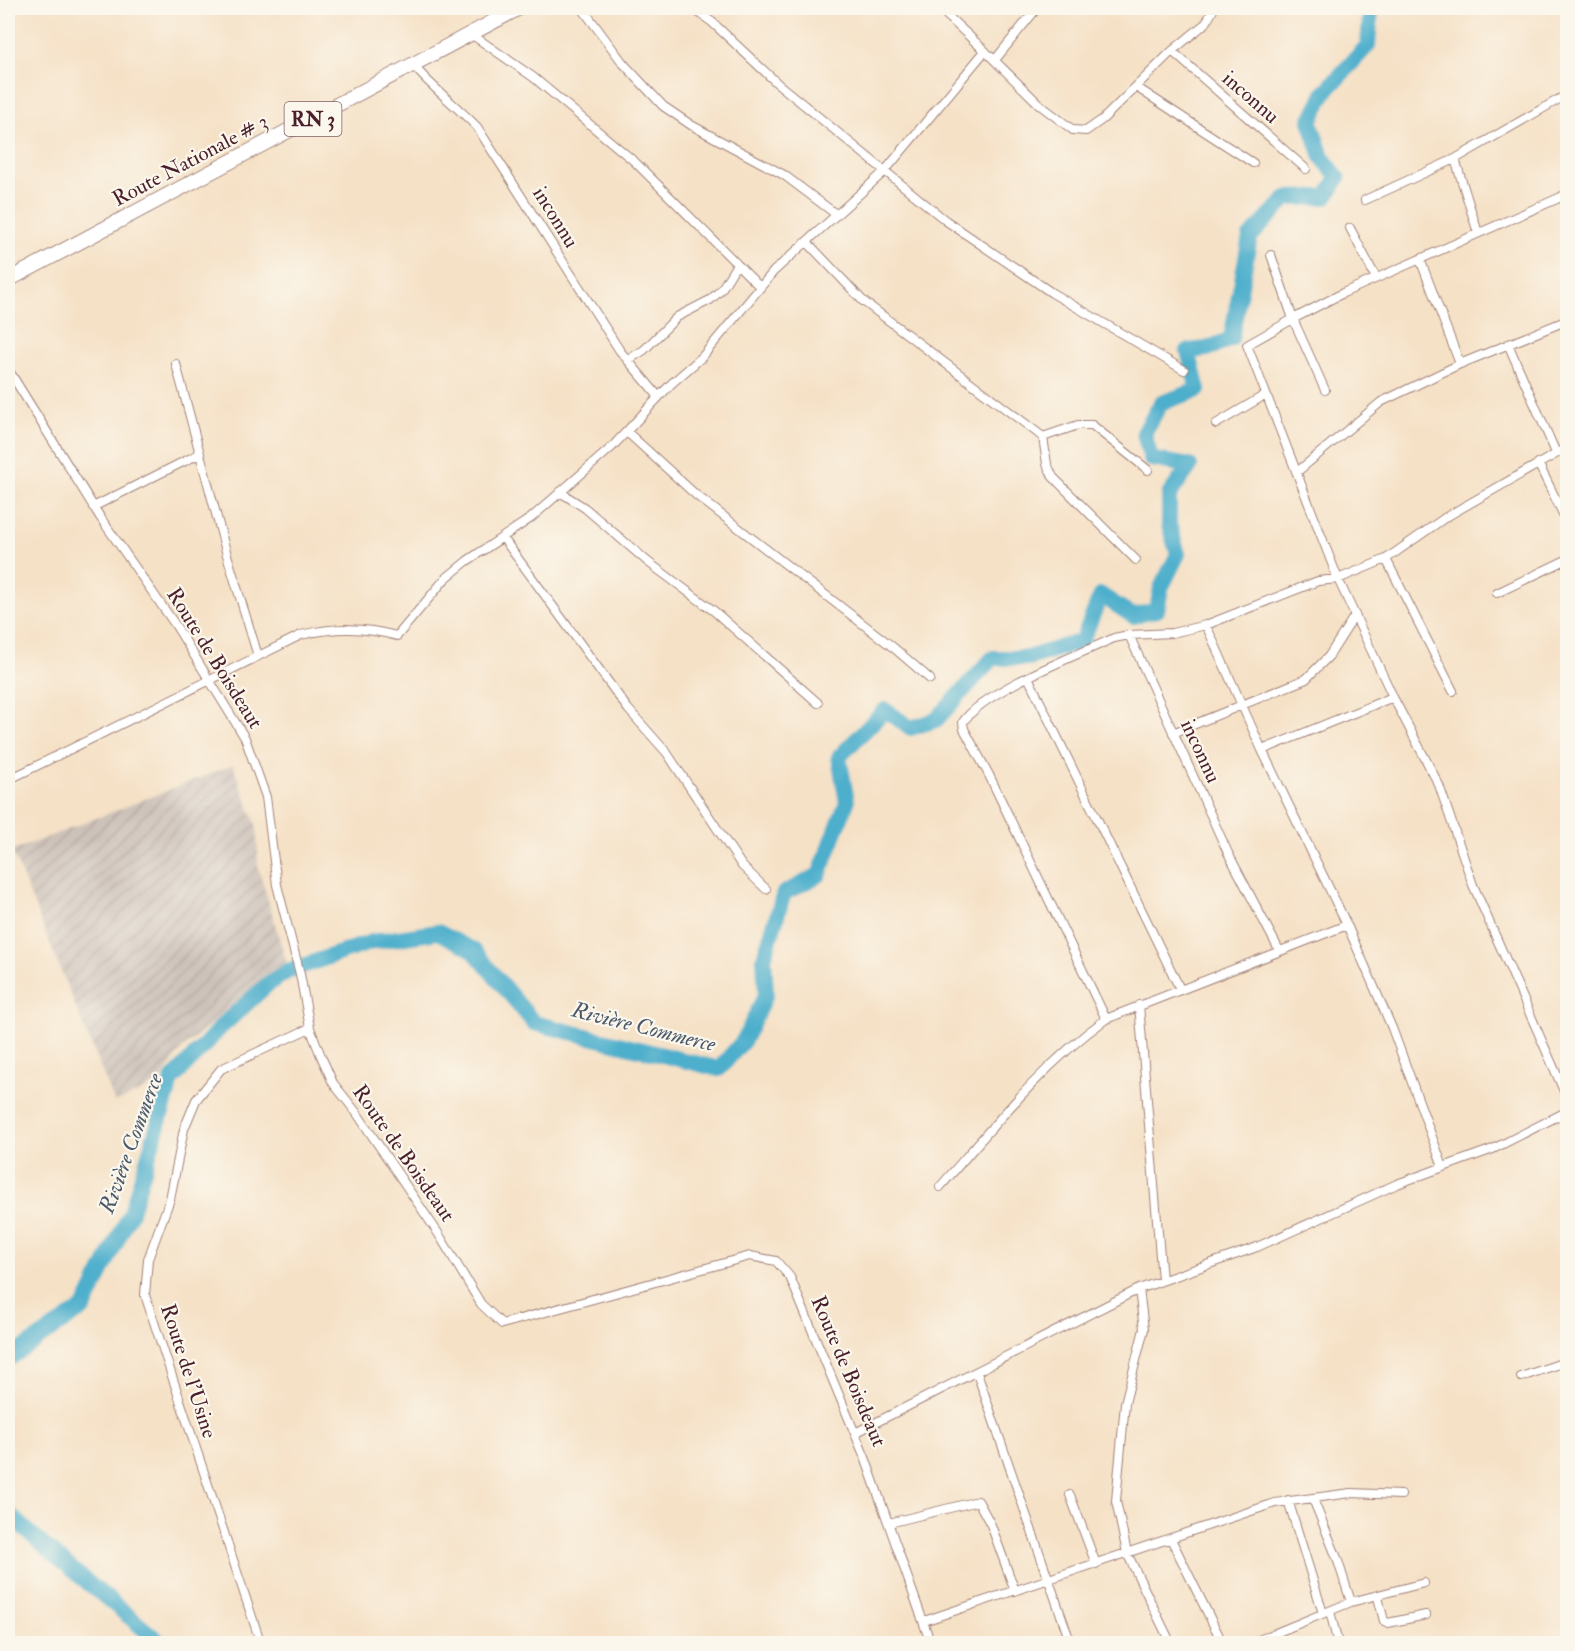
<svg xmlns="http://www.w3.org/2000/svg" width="1575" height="1651" viewBox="0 0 1575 1651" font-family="'IM FELL Double Pica',serif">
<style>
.industrial{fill:url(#industrial-furrows)}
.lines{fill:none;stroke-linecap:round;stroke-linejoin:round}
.river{stroke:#4dafcc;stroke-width:16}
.street-casing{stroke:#a08078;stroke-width:10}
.primary-casing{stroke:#a08078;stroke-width:16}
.street{stroke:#fff;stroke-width:8}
.primary{stroke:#fff;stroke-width:14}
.labels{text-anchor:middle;stroke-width:4.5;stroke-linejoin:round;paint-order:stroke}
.shield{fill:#fbf7ec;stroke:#7f6065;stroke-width:1.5}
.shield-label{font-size:20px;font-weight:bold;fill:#4a1f2b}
.street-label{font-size:21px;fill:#4a1f2b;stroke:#fbf7ec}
.water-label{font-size:22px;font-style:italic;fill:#4b596b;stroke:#fbf7ec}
</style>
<defs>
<pattern id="industrial-furrows" width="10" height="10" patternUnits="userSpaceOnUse" patternTransform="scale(1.5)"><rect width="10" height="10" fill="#cdc2b9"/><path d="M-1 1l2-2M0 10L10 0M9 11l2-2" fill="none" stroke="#b2a69f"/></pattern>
</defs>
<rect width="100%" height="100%" fill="#fbf7ec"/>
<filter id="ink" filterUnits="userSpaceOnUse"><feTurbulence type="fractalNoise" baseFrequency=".0167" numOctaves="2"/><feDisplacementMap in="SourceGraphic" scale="12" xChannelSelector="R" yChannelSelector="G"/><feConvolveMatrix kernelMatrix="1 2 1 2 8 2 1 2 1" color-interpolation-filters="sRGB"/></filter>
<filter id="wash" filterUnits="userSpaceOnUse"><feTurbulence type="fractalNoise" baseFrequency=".008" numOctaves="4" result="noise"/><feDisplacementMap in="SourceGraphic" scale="24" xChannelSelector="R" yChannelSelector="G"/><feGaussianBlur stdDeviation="1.35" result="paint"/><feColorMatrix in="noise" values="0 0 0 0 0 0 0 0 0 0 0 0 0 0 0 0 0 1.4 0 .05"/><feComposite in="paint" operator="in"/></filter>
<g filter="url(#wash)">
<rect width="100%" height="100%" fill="#f5e1c6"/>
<path class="industrial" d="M233,765L257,827L258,867L287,964L182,1048L158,1084L115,1103L12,851Z"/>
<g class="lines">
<path class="river" d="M8,1359L84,1308L131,1212L172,1080L221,1027L268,984L288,971L372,942L438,932L473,950L534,1023L719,1069L744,1040L766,994L764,958L784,893L819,875L847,802L839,757L885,710L911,728L936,720L993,658H1028L1082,641L1101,595L1133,616L1157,610L1161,588L1178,554L1169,525V495L1190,466L1151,459L1144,433L1161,403L1198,390L1188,351L1207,349L1231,339L1250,237L1287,198L1326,197L1338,178L1322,157L1310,121L1325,92L1368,45L1371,8
M8,1513L45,1547L162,1644"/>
</g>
</g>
<g filter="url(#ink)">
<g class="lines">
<g class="street-casing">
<path id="street" d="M582,8L623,63L663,106L691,125L784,175L837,215
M692,8L712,22L777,83L945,220L1052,293L1184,370
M471,34L533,77L635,162L760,287
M985,51L1040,105L1073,130L1086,131L1103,119L1172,51L1206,23L1214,8
M1172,51L1306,169
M995,60L1037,8
M413,65C432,88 456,105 477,127L620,351L659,397
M1136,87L1253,163
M1562,196L1568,208
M1365,200L1455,159
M1350,228L1376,278
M1478,233L1455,159L1568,94
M807,242L863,301L1043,437L1047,464L1053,477L1136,560
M1271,255L1293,319L1247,345L1338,579L1393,697L1439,785L1473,885L1568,1100
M1420,259L1460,364L1568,320
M1508,344L1556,453
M628,360L644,350L677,317L710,300L721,290L737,264
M176,364L227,555L258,656
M8,369L100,517L176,626L245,738L266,797L277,885L300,974L310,1028L321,1056L333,1083L356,1112L438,1233L481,1304L502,1324L750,1256L776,1261L790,1277L866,1460L931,1644
M1325,390L1293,319L1343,293L1568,194
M1216,424L1265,395
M627,432L696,495L894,648L930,679
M1043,437L1078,425H1092L1148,470
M1538,463L1568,524
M1297,472L1381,402L1460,364
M560,492L585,508L648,562L714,611L818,703
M93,507L199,454
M503,538L628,709L667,753L742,866L766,889
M1386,559L1453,691
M1497,593L1568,559
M1206,625L1262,750
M1028,677L1180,989
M1173,733L1306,679L1329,656L1355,615
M8,780L301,635C335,627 363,627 397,636L445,579L467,561L531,518L612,447L671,384L702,357L774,271L884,172L985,51L939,8
M1347,925L1392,1028L1443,1167
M1279,950L1228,853L1129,635L1172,633L1206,625L1318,581L1338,579L1386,559L1446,517L1568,447
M1139,1005L1162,1280
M1106,1019L989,775L964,729L963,722C986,689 1076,656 1114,638L1129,635
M940,1187C992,1128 1042,1065 1106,1019L1347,925L1262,750L1393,697
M1139,1289L1144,1329L1125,1403L1116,1501L1127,1553L1171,1644
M977,1373L1071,1644
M1521,1377L1568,1361
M855,1433L1139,1289L1257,1247L1397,1184L1493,1149L1568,1111
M1070,1495L1096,1564
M1313,1499L1337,1558L1351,1602
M1288,1500L1323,1613
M889,1523L978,1501L991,1525L1015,1591
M1171,1539L1223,1644
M1378,1597L1384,1621L1388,1623L1426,1615
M1330,1611L1338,1644
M924,1621L1275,1503L1351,1493L1401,1495
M261,1644L145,1295L148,1259L170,1199L184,1129L196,1100L221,1069L310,1028
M1249,1644L1351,1602L1424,1583"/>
</g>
<g class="primary-casing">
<path id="primary" d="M8,280L519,8"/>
</g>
<use href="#street" class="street"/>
<use href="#primary" class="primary"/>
</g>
</g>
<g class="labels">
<rect class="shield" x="284.5" y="102" width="57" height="34" rx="4.5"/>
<g class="shield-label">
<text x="313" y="126">RN 3</text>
</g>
<g class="street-label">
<text transform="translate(1251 97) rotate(41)" y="7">inconnu</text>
<text transform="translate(190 160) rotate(-28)" y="7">Route Nationale # 3</text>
<text transform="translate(556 217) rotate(58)" y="7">inconnu</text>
<text transform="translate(215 658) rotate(58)" y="7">Route de Boisdeaut</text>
<text transform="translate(1201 751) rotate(65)" y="7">inconnu</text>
<text transform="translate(404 1153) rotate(55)" y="7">Route de Boisdeaut</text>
<text transform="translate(189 1371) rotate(72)" y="7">Route de l'Usine</text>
<text transform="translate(849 1371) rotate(67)" y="7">Route de Boisdeaut</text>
</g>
<g class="water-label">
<text transform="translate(644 1026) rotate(14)" y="8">Rivière Commerce</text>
<text transform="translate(130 1143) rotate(-70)" y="8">Rivière Commerce</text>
</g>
</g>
<rect width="1575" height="1651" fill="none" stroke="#fbf7ec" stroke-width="30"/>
</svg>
